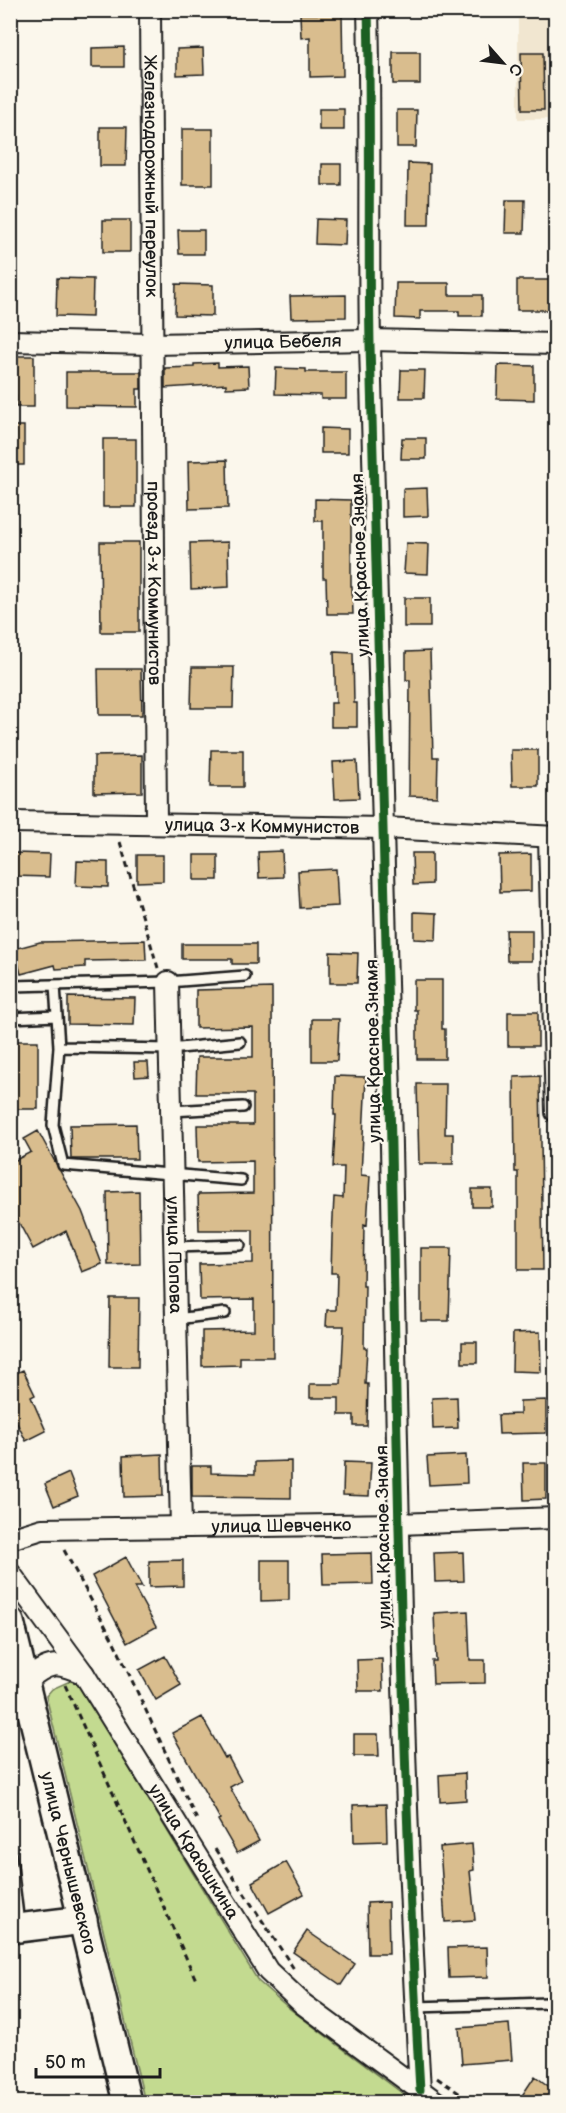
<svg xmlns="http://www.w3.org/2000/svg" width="566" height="2113" viewBox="0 0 566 2113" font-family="'Balsamiq Sans',sans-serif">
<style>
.built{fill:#f1e6d0}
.green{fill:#c3da90;stroke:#707b56;stroke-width:1.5}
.building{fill:#d9bd8e;stroke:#1c1c1c;stroke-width:1.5}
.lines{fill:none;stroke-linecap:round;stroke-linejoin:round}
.lane-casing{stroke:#1c1c1c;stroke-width:14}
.street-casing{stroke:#1c1c1c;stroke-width:24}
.secondary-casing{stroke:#1c1c1c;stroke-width:32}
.path{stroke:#1c1c1c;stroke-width:3;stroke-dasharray:6 4.5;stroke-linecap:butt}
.lane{stroke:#fbf7ec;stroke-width:9}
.street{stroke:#fbf7ec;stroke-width:20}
.secondary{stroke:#fbf7ec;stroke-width:27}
.cycleway-casing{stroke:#fbf7ec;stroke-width:13}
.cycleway{stroke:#1b5e20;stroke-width:9}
.labels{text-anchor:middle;stroke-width:4.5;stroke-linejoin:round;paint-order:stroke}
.street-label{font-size:18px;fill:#1c1c1c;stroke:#fbf7ec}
</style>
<rect width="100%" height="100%" fill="#fbf7ec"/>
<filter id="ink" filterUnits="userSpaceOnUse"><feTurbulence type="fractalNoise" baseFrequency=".0167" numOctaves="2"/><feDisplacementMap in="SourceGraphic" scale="12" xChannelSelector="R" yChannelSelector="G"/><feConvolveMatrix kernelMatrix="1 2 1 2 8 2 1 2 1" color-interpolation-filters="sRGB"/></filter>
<g filter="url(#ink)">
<path class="built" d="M518,11H555V119H518Z"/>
<path class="green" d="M70,1681L78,1683L258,1981L290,2009L414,2102H145L46,1696L52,1689Z"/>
<path class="building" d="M300,14H342L343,76L310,77V37L301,38Z
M124,47V67H92V48Z
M203,48L204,74L177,75V49Z
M393,52H420V84H393Z
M521,53H543L544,110H522Z
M319,109H344V130H319Z
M397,110H417L416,147H397Z
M100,127H127L126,166H100Z
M182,129H213V185H182Z
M408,163L430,164L429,225H407Z
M322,164H341V185H322Z
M506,200H525L524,233H505Z
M316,219L346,220L345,245L315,244Z
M103,220H130V252H103Z
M178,230H204V254H179Z
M57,278L93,279L92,317L56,316Z
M517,280H550V310H517Z
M396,283H449V295H482V316H459V311H420V319L395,318Z
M176,284L213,285V316L175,315Z
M346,295V317L291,318L290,296Z
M10,356H34V407H16V395H10Z
M218,363V367L248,366L249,387L226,388V384L165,388V368L194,367V364Z
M498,365L534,366V400L497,399Z
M276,368L306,369V372H346V399H321V395L275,394Z
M401,370H425L424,398H400Z
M66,372H141V389H137V407L66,406Z
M10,426H24V465H10Z
M321,428L348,429V453H321Z
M402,438H426V459H401Z
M103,439H136V507H103Z
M227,460L228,508L189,509L188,461Z
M427,488L428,516L403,517V489Z
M315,499L351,500V586H352L353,614H327L326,578H323V521H315Z
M100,542H139V632H101Z
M228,542L229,587L191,589L190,543Z
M406,543L429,544L428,574L404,573Z
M404,598H430V627H404Z
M430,651L433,757H438L437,797L409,796L410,680H406V652Z
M334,652L353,653L354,703H357V727H331V703H336Z
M192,667H234L233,708H191Z
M98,669H141L142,715H99Z
M211,750H243V787H210Z
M511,750H538V786H512Z
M142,755V792L94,793V756Z
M357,761L359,798L335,799L333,762Z
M282,851L283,877L259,878L258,852Z
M14,853L50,854L49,877L13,876Z
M412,853H432V884L413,885Z
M531,854V891L500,892L499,855Z
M137,855H163V881L137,882Z
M194,855H218V880H194Z
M77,861L108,862V887L76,886Z
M336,869L338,906L300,908L298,871Z
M414,912L437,913L436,940L414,939Z
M506,930H532V961H507Z
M145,940L146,960L85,961V967L56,969L55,965L21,974L18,963L10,965V950L40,942Z
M182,944H256V964H232V959H182Z
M330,952L358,953L357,983H330Z
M414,980H442V1029H445V1059H417V1010H414Z
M272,988L273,1357H240V1365L202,1366V1331L254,1330V1299L200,1300L199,1264L253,1263V1230H199L198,1194L253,1193V1161L198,1162L197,1125H253V1094H196L197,1057H253V1027L196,1028V990Z
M68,997L135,998L134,1025L68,1024Z
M508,1012H538V1046H508Z
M312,1019H339L337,1061H312Z
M10,1041H38V1109H10Z
M134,1062H148L149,1076L135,1077Z
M335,1076L366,1077L361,1175L370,1176L367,1225L364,1224L363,1286H365L364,1348H367L365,1384H368L367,1426H354V1415H339V1398H310V1384H341L344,1326H326L327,1310H336L337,1273H331L332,1237L334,1197L343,1198L344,1167H333L336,1115H334Z
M540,1076L543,1270H518V1172H515L514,1077Z
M417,1084H446L445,1134H453V1164H419Z
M136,1124L137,1159H71L70,1125Z
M38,1131L82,1211L102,1264L82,1272L66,1231L33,1249L10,1206V1163L31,1152L24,1139Z
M472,1189H492V1207H472Z
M139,1191L140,1264L108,1265L107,1192Z
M421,1248H451L449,1321H421Z
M110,1298H139L138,1367H109Z
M540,1332L541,1372L512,1371L513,1333Z
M462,1342H477V1363H462Z
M23,1370L35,1395L31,1397L46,1431L26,1441L10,1409V1376Z
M457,1397L458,1428L433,1429L432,1398Z
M546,1400V1433L499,1434L498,1415L520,1414V1401Z
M162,1454L163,1496L124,1497L123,1456Z
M466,1455L467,1483L429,1485L427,1457Z
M291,1461V1498L192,1497V1466H211V1473L255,1474V1462Z
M344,1462L371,1463L369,1496L343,1495Z
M523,1463H546V1499L524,1500Z
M69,1473L78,1496L54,1506L45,1484Z
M463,1552L464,1581L435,1582L434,1553Z
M372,1553L373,1584L323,1585L322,1554Z
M126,1557L142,1587H134L156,1627L127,1643L92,1576Z
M183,1560V1586L149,1587V1561Z
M261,1560H289V1600L261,1601Z
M468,1611L470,1660H485V1683L433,1684L432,1661H436L434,1613Z
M165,1656L181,1685L156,1700L139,1670Z
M382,1659L383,1691H358L357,1660Z
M202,1717L225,1758L228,1757L241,1781L230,1787L259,1841L237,1853L218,1820L220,1819L172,1733Z
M354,1734H378L379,1756H354Z
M465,1773L466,1800L440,1802L439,1775Z
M386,1804L387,1841L354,1842L353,1805Z
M472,1844L474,1870L470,1871L475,1920L445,1922L440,1847Z
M286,1862L304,1894L269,1913L252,1882Z
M388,1902L389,1954H368L367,1903Z
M307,1931L355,1964L341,1985L293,1952Z
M487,1947L488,1977L449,1978L448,1948Z
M509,2024L512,2060L462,2064L459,2028Z
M535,2076L555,2091V2103H517Z"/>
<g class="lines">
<g class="lane-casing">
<path id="lane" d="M368,11L399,10
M55,985L59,1047L53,1125L63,1165L241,1180
M13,986L168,982L245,976
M10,1018L57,1016
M59,1047L170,1049L240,1042
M171,1111L243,1107
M174,1247L240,1245
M176,1319L225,1313
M10,1850L19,1924
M415,2007L548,2003"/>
</g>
<g class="street-casing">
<g id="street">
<path id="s1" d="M150,10L156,823"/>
<path d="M368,10C371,122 368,234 370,345C376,596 385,847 390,1098C397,1428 401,1760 420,2090"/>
<path id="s2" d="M10,341L152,344L370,340L556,344"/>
<path id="s3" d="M10,822L385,828L556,837"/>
<path d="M549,837L556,1112"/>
<path id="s4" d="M168,982L181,1527"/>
<path id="s5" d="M10,1539L42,1529L399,1524L556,1518"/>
<path id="s6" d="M10,1573L84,1674L268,1971L303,2004L436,2102"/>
<path d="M26,1681C49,1662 56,1661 84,1674"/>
</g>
</g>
<g class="secondary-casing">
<g id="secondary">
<path id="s7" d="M10,1622L127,2102"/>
<path d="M10,1929L83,1920"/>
</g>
</g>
<path class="path" d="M120,842L158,968
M64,1550L115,1644L197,1820
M65,1685L196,1980
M215,1849L294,1969
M437,2078L472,2102"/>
<use href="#lane" class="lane"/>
<use href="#street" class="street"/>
<use href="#secondary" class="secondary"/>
<g class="cycleway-casing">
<path id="cycleway" d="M368,10C371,122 368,234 370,345C376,596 385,847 390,1098C397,1428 401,1760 420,2090"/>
</g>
<use href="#cycleway" class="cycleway"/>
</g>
</g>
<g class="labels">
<g class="street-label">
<text dy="6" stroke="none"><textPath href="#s1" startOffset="166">Железнодорожный переулок</textPath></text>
<text dy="6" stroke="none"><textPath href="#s2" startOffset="273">улица Бебеля</textPath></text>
<text transform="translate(360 565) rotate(-92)" y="6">улица Красное Знамя</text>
<text dy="6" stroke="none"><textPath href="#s1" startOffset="573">проезд 3-х Коммунистов</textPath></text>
<text dy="6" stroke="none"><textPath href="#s3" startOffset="252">улица 3-х Коммунистов</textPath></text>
<text transform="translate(373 1051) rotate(-91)" y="6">улица Красное Знамя</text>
<text dy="6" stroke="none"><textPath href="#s4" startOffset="273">улица Попова</textPath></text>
<text dy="6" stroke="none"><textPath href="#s5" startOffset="273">улица Шевченко</textPath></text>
<text transform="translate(383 1537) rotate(-91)" y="6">улица Красное Знамя</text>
<text dy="6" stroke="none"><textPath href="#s6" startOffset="334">улица Краюшкина</textPath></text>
<text dy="6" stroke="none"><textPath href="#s7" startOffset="248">улица Чернышевского</textPath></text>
</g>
</g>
<rect width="566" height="2113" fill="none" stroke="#fbf7ec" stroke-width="36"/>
<rect x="18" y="18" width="530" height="2077" fill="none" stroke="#1c1c1c" stroke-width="2" filter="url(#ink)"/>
<g transform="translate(503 63) rotate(118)" stroke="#fbf7ec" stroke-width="4.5" paint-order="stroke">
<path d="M0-4.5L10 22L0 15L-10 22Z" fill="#1c1c1c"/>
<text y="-9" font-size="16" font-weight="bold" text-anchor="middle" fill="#1c1c1c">С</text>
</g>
<path d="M36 2068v9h124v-9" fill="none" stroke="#1c1c1c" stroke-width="3"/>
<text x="45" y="2068" font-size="18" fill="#1c1c1c" stroke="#fbf7ec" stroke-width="4.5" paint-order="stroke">50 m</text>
</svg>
